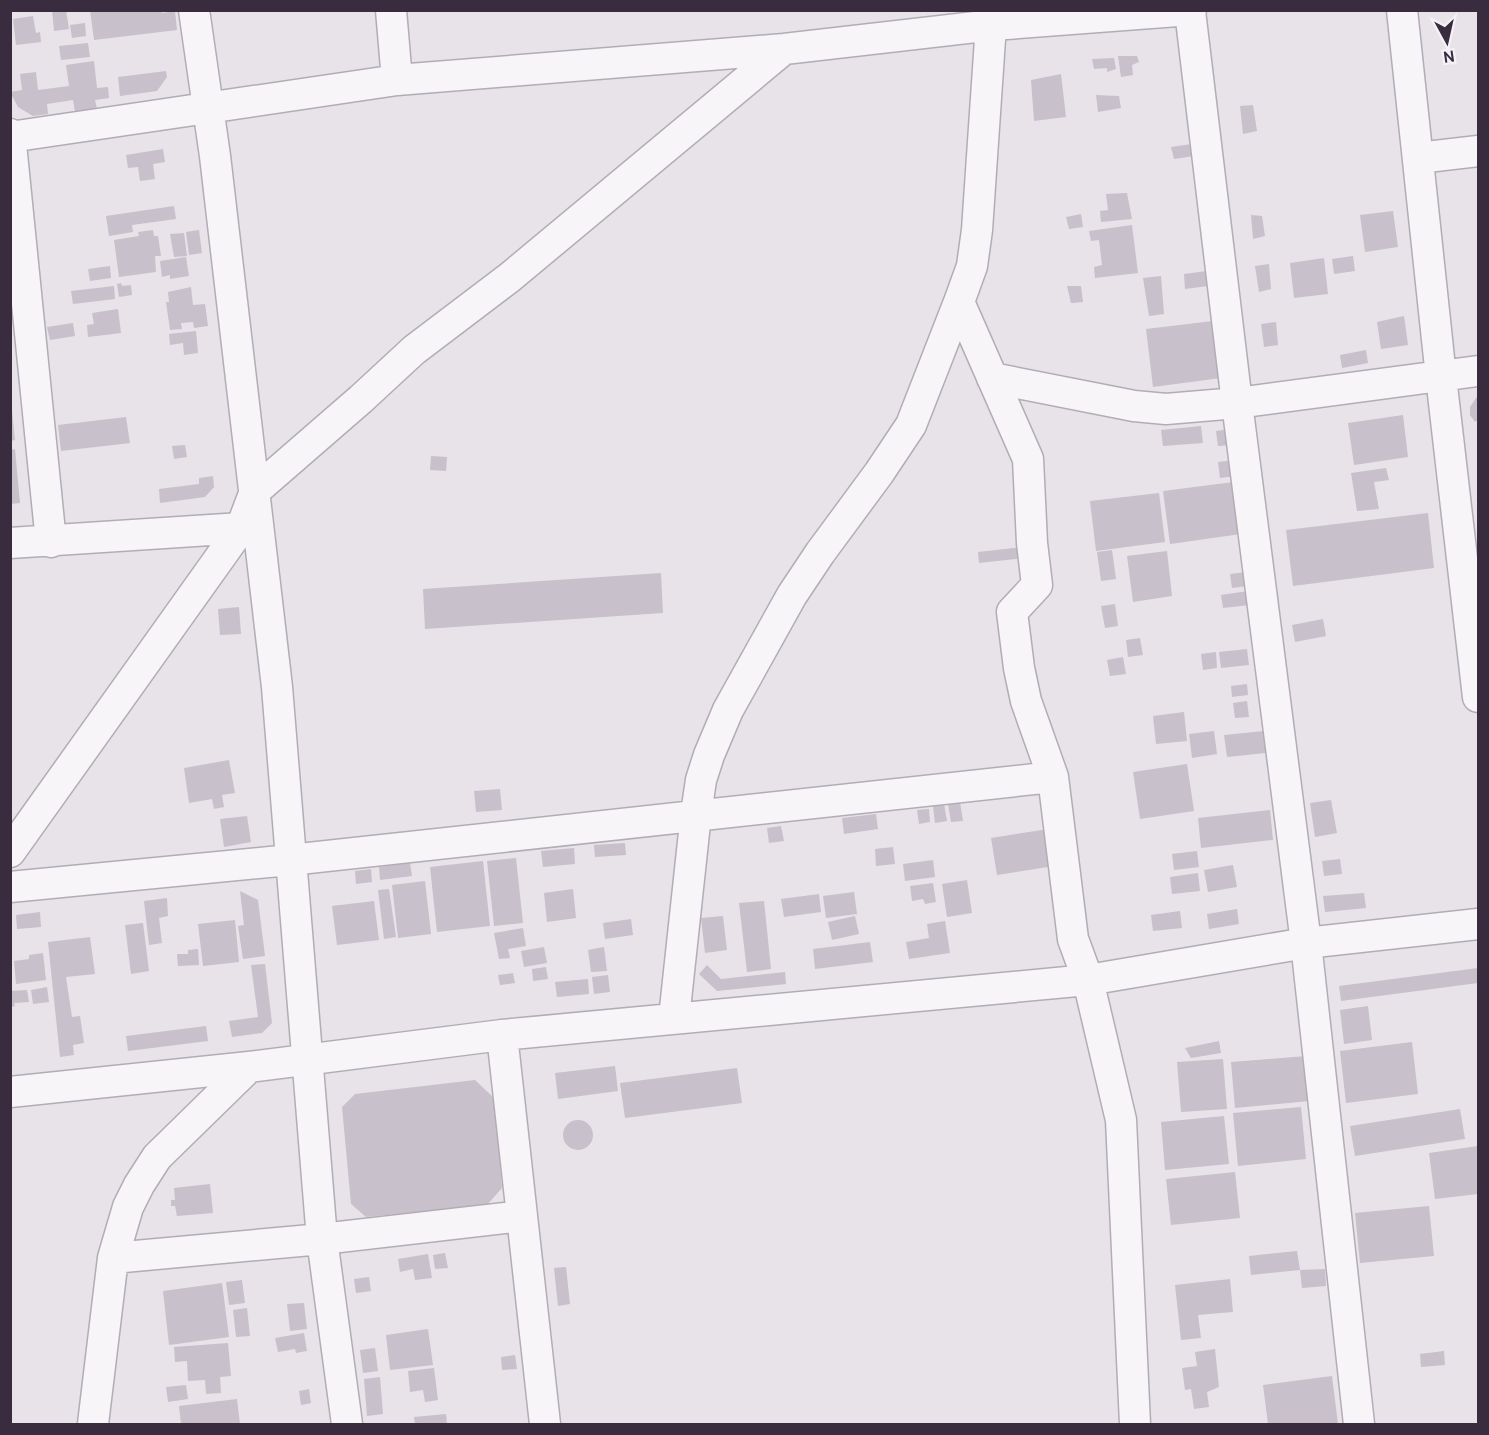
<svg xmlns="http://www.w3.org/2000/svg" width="1489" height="1435" viewBox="0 0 1489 1435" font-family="Cabin,sans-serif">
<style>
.building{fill:#c8c0cb}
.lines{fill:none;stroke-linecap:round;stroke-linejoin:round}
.minor-casing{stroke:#b3acb6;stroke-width:33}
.minor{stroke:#f7f5f8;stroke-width:30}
</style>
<rect width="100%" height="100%" fill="#e7e3e9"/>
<path class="building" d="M52,10H66L69,29L54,31Z
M90,10H161L162,13L175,11L177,30L94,40Z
M33,16L36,33L40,32L41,42L16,45L13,19Z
M85,23L86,36L72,38L70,25Z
M88,43L90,57L61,60L59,46Z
M1118,56H1137L1139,62L1132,65L1133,75L1121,77Z
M1114,58L1116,69L1107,72V68L1094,69L1092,59Z
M94,61L97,88L108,87L109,98L95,100L97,109L75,112L73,100L47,104L48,114L33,116L18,107L10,92L22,90L20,74L36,72L38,90L69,86L66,65Z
M166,71L167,77L157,91L120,96L118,77Z
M1061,74L1066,117L1034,121L1031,80Z
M1096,95L1119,96L1121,108L1098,112Z
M1253,105L1257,131L1243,134L1240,106Z
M1199,143L1201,155L1174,159L1171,147Z
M163,149L165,162L153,164L155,179L140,181L138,167L128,168L126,155Z
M1127,193L1132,219L1101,222L1100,211L1108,210L1106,194Z
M174,206L176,219L132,225L133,232L109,236L106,216Z
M1393,211L1398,247L1365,252L1360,215Z
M1081,214L1083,227L1069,229L1066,217Z
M1251,215L1262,216L1265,236L1253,239Z
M1132,225L1138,273L1095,278L1094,267L1102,265L1099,240L1091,241L1089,231Z
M153,230L154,236H158L161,256H155L156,272L119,277L114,240L139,236L138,232Z
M199,230L202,253L189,255L186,232Z
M184,233L187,256L174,257L170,234Z
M1353,256L1355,271L1334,274L1332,259Z
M186,257L189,276L170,279V275L162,277L160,261Z
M1324,258L1328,294L1294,298L1290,263Z
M1269,264L1271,289L1259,292L1255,266Z
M110,266L111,278L90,281L88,269Z
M1214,270L1216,285L1185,289L1184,274Z
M1161,276L1164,314L1149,316L1143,278Z
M121,283L122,286L131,285L132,295L119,297L117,284Z
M114,286L115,299L73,304L71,291Z
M1067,286H1081L1083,302L1071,303Z
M191,287L193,305L205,304L208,326L194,328L193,322L181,323L182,329L170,330L166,302H169L168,292Z
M118,309L121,333L88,337L87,325L94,324L92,313Z
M1404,316L1408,345L1381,349L1377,322Z
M1213,321L1221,378L1153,387L1146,329Z
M1276,322L1278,345L1264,347L1261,324Z
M73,323L75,336L50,340L47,327Z
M196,331L198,353L184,355L183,343L170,345L169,334Z
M1366,350L1368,363L1342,368L1340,355Z
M1478,395V420L1475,422L1470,415V407Z
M10,410H12L15,440L10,441Z
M1403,415L1408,457L1354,465L1348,423Z
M126,417L130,443L61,451L58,425Z
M1201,426L1203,443L1163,446L1161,430Z
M1230,429L1232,445L1218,446L1216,431Z
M185,445L187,457L174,459L172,446Z
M15,449L20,503L10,504V450Z
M431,456L447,457L446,471L430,470Z
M1234,460L1236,476L1220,478L1218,462Z
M1386,468L1389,480L1374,482L1379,509L1357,511L1351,473Z
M213,476L214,487L205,497L160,503L159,489L199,484V478Z
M1234,482L1241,534L1170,544L1163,491Z
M1159,493L1165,542L1096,551L1090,501Z
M1428,513L1434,568L1293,586L1286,530Z
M1023,547L1024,558L979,563L978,552Z
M1112,550L1116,579L1101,581L1097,552Z
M1167,551L1172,596L1133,602L1127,556Z
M1246,572L1248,586L1232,588L1230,574Z
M661,573L663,613L425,629L423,589Z
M1248,591L1250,605L1223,608L1221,595Z
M1115,604L1118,626L1105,628L1101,606Z
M239,607L241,634L220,635L218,609Z
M1323,619L1326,636L1295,642L1292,625Z
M1140,638L1143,655L1128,657L1126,640Z
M1247,649L1249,665L1221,668L1219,652Z
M1216,652L1217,668L1203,670L1201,654Z
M1123,657L1126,674L1110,676L1107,660Z
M1247,684L1248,695L1232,697L1231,686Z
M1247,701L1249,717L1235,718L1233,703Z
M1184,712L1187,741L1156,744L1153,716Z
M1214,731L1217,754L1192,758L1189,734Z
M1264,731L1266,753L1227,757L1224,735Z
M229,760L235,793L222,795L224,807L214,809L212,799L189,803L184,768Z
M1187,764L1194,811L1140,819L1133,772Z
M500,789L502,810L476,812L474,791Z
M1331,800L1337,833L1315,837L1310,803Z
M960,802L963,821L951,822L948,804Z
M944,804L947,821L935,823L933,806Z
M929,809L930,822L919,824L917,810Z
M1270,810L1273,840L1201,848L1198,818Z
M876,814L878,829L844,834L842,818Z
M247,816L251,842L224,847L220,819Z
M781,826L784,841L769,843L767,828Z
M1048,829L1054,866L997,875L991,838Z
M625,843L626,855L595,857L594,845Z
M893,847L895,864L876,866L875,849Z
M574,848L575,864L543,867L541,851Z
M1197,851L1199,867L1174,870L1172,854Z
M516,858L523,923L494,926L487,861Z
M1340,859L1342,874L1324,876L1322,861Z
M933,860L935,877L905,881L903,864Z
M483,861L490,926L437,932L430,867Z
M410,863L412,876L380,880L379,867Z
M1233,865L1237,887L1208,892L1204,870Z
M371,869L372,882L356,884L355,871Z
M1198,873L1200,891L1172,894L1170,877Z
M967,880L972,913L947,917L942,884Z
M425,881L431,934L398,938L392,885Z
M933,883L936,902L925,904L923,899L912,901L910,886Z
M389,889L396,937L384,939L378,890Z
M573,889L576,918L547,922L544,893Z
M240,891L258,900L265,956L243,959L238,926L244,925Z
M854,892L857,914L826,918L823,896Z
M1364,893L1366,908L1325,912L1323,896Z
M819,894L821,912L784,917L781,899Z
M167,898L168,916L159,918L162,943L149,945L144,901Z
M374,901L379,940L337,945L332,906Z
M764,901L771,969L747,972L739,903Z
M1237,909L1239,924L1209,929L1207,914Z
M1180,911L1182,928L1153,931L1151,915Z
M40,912L41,927L17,929L16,915Z
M723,916L727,950L705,953L701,918Z
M855,916L859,934L832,940L828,922Z
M631,919L633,935L605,939L603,923Z
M235,920L239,962L203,966L198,924Z
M945,921L950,953L909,959L906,942L929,938L927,924Z
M143,923L149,971L131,974L125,925Z
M523,928L526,946L508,949L510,958L499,959L494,933Z
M90,937L95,974L66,977L72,1017L80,1016L84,1043L73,1045L74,1055L60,1057L48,942Z
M870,942L873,962L815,969L813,949Z
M544,947L547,963L524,967L521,951Z
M604,947L607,971L591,972L588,950Z
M198,949L199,965L178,966L177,954H188V950Z
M43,953L46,980L16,984L14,961L29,959V955Z
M265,964L272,1023L262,1033L232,1037L229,1021L258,1017L251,965Z
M707,965L721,979L785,972L786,984L717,991L699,974Z
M546,967L548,979L533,981L532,969Z
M1478,968V983L1341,1001L1339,986Z
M513,973L515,983L500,985L498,975Z
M608,975L610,992L594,994L592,977Z
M588,979L589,994L557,997L555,982Z
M47,987L49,1002L33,1004L31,990Z
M27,990L29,1002L14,1003L15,1006L10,1007V991Z
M1368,1006L1372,1040L1344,1044L1340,1010Z
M206,1026L208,1041L128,1051L126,1036Z
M1219,1041L1221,1053L1191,1058L1185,1048Z
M1412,1042L1418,1094L1346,1103L1340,1051Z
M1306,1056L1310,1101L1235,1108L1231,1062Z
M1223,1059L1227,1109L1181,1112L1177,1062Z
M615,1066L618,1091L558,1099L555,1073Z
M737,1068L742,1103L625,1118L620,1083Z
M475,1080L495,1099L502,1188L487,1205L366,1217L351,1204L342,1107L355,1094Z
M1301,1107L1306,1159L1238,1166L1233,1113Z
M1460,1109L1465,1139L1355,1156L1350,1126Z
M1224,1116L1229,1164L1165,1170L1161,1122Z
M563 1135a15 15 0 1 1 30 0a15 15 0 1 1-30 0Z
M1478,1146V1194L1435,1199L1429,1153Z
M1235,1172L1240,1218L1171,1225L1166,1179Z
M210,1184L213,1213L177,1216L175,1206H171V1200H175L174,1188Z
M1429,1206L1434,1256L1360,1263L1355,1213Z
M1297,1251L1300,1270L1251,1275L1249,1256Z
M445,1253L448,1268L435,1269L433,1255Z
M428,1254L432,1278L415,1280L413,1269L400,1272L398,1259Z
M566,1267L570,1304L558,1306L554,1268Z
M1325,1269L1326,1286L1302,1288L1300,1270Z
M369,1277L371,1291L356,1293L354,1279Z
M1230,1279L1233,1312L1198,1315L1201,1338L1181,1340L1175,1285Z
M242,1280L245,1303L229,1305L226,1282Z
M222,1283L229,1337L169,1345L163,1291Z
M304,1303L307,1329L290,1331L287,1304Z
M247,1308L250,1336L236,1337L233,1310Z
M428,1329L433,1365L390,1370L386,1335Z
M304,1333L307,1351L296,1353L295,1349L278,1352L275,1338Z
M228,1343L231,1376L220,1377L221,1393L206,1394L205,1380L188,1381L187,1361L175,1362L174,1347Z
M375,1348L378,1371L363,1373L360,1350Z
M1215,1349L1219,1387L1207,1392L1209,1407L1194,1409L1191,1389L1185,1390L1182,1368L1197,1366L1195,1352Z
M1444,1351L1445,1365L1421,1367L1420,1354Z
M515,1355L517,1369L502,1370L501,1357Z
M434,1368L438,1400L425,1402L423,1390L410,1392L408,1371Z
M1332,1376L1338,1424H1268L1263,1385Z
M380,1377L383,1414L367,1416L364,1379Z
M186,1385L188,1399L168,1402L166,1387Z
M309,1389L311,1403L301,1405L299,1391Z
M237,1399L240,1424H181L179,1406Z
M446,1414L447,1424H415L414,1417Z"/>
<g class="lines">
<g class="minor-casing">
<path id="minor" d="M194,10L215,156L277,687L322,1239L347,1424
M391,10L397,80
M992,10L977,230L972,266L959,302L1028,459L1032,543L1037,585L1012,612L1019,668L1026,701L1053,777L1073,939L1088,980L1121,1120L1135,1424
M1402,10L1441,377L1478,697
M1190,11L1237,403L1306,943L1359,1424
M10,134L51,542
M10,137L397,80L784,49L993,25L1191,10
M1418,158L1478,151
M992,378L1134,406L1166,409L1237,403L1478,371
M10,543L241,528
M10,852L241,528L255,491L361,399L414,350L509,278L784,49
M10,887L290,860L1053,777
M674,1018L696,814L701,780L709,755L728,710L792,595L820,553L879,473L911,425L959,302
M502,1035L545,1424
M10,1092L249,1067L502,1035L1088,980L1306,943L1478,924
M113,1258L322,1239L522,1216
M93,1424L113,1258L128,1207L139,1185L157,1157L249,1067"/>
</g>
<use href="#minor" class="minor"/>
</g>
<rect width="1489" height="1435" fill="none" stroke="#392c3f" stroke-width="24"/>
<g transform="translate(1447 42) rotate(172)" stroke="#f5f2f7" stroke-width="4.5" paint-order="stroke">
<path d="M0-4.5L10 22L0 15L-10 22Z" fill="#392c3f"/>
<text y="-9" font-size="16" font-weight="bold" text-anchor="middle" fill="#392c3f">N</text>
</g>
</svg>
